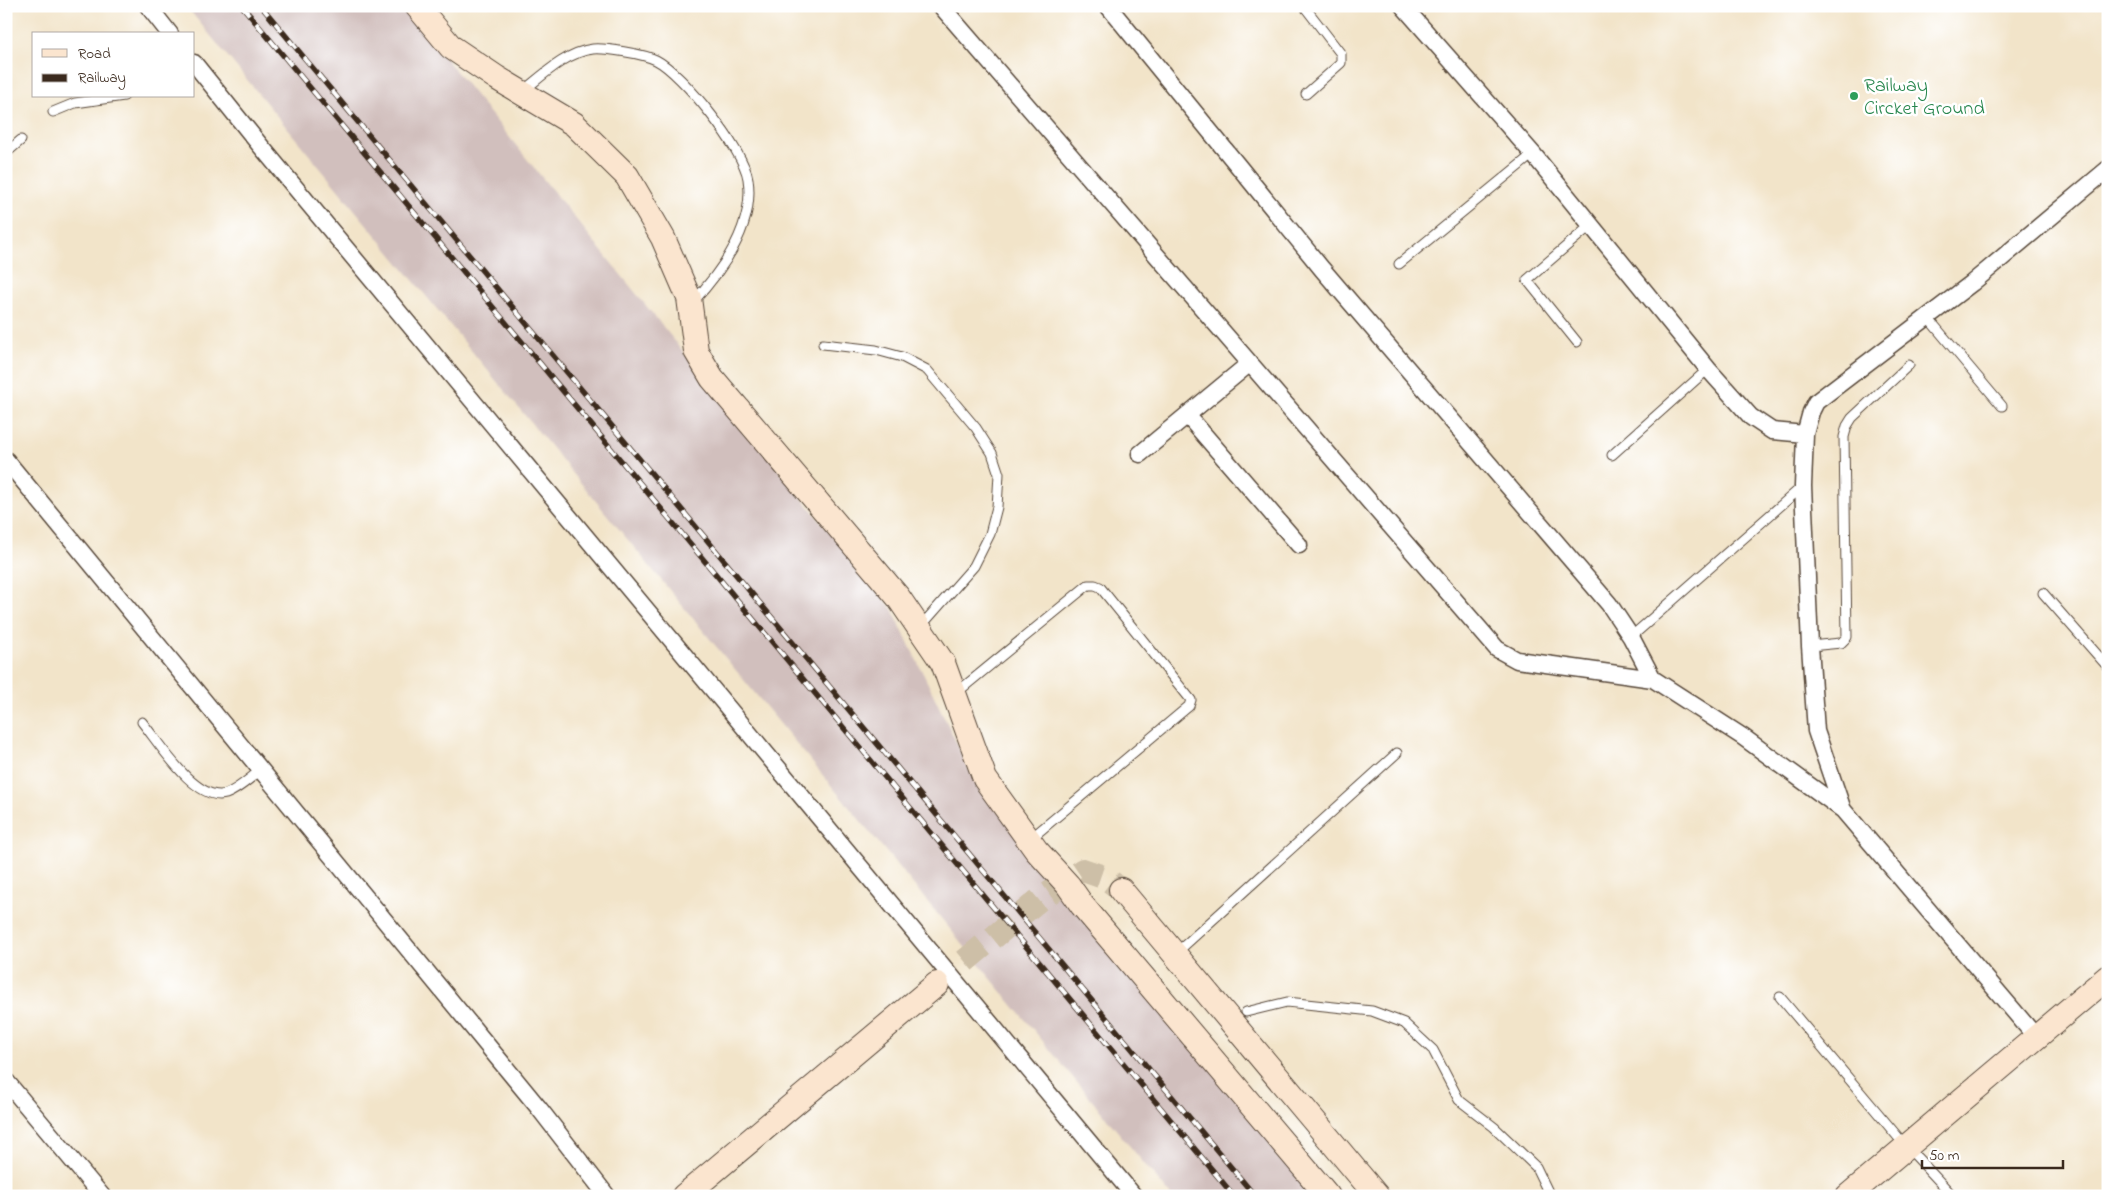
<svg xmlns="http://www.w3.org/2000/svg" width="2114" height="1202" viewBox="0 0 2114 1202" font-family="'Indie Flower',sans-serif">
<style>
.railway{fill:#d1bfbd}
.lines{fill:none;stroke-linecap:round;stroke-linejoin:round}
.secondary-tunnel{stroke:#cdbfa7;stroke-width:24;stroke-dasharray:24 12;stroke-linecap:butt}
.lane-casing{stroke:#564638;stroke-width:11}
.street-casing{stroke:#564638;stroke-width:19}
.secondary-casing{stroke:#564638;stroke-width:26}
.lane{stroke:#fff;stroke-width:9}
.street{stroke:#fff;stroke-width:16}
.secondary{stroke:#fbe5cf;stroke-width:24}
.rail-casing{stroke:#3b2a1e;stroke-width:5.5}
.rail{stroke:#fff;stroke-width:4;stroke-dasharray:11;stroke-linecap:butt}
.leisure-dot{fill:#2e9e5b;stroke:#fff;stroke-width:2}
.labels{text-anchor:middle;stroke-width:5;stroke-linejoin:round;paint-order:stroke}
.leisure-label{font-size:20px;fill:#27864d;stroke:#fff;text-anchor:start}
</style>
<rect width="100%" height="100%" fill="#fff"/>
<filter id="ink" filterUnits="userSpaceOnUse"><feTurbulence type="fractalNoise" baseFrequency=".02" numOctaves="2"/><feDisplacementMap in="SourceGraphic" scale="10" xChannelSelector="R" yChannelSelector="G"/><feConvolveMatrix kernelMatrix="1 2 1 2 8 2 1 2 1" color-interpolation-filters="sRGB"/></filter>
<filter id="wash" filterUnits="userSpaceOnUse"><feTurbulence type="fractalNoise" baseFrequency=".0096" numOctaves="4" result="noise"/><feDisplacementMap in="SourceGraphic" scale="20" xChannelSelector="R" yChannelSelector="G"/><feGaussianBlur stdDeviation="1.12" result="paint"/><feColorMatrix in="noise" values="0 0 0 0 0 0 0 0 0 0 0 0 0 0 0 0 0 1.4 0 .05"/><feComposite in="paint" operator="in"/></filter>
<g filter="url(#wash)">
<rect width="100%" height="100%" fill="#f2e4c9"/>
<path class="railway" d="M186,6H403L892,609L976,783L1320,1196H1171Z"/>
</g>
<g filter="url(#ink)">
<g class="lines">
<path class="secondary-tunnel" d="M937,984L1039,900L1083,870L1106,878L1121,890"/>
<g class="lane-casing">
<path id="lane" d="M1304,6L1341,54V63L1306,94
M522,92C542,76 566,52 593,49C606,48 644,54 656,60C682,73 744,150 748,179C755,225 722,271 692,303
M53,112L75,103L124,96
M6,153L21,140
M1399,264L1533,154
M1928,318L2002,406
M1577,342L1527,280L1591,225
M823,344L876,350L902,357L927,370L976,428L992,453L999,474L997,507L990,534L974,566L921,626
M1612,455L1708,369
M2043,593L2108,667
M1631,637L1803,486
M1810,646L1841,643L1847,637L1844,437L1847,426L1852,418L1909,365
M955,694L1088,585H1095L1100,587L1191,700L1189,706L1029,840
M142,722C159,743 196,803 226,794C238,790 251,777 261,770
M1175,954L1397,753
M1780,997L1898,1137L1953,1196
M1246,1012L1287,1002L1372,1011L1404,1023L1433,1050L1459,1100L1494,1127L1536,1167L1550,1196"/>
</g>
<g class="street-casing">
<path id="street" d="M148,6L170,34
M941,6L1497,649L1517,660L1653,679
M1108,6L1322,269L1609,604L1631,637L1653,679L1743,737L1843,810
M1403,6L1533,154L1708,369L1751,417L1772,431L1805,434
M194,63L259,144L1134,1196
M1187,415L1299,545
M1140,454L1250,363
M6,460L538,1107L607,1196
M2036,1037L1843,810L1816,731L1810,646L1803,486L1805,434L1811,412L1816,402L1972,283L2108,169
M6,1081L102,1196"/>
</g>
<g class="secondary-casing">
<path id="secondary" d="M417,6L451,47L497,78L574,124L627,176L663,238L689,298L696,351L712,378L898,597L943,663L985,779L1036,850L1068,885L1082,905L1328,1196
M1121,890L1377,1196
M684,1196L937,984
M1848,1196L2108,977"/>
</g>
<use href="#lane" class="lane"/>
<use href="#street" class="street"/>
<use href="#secondary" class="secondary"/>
<g class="rail-casing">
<path id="rail" d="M242,6L1234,1196
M261,6L1255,1196"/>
</g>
<use href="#rail" class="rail"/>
</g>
</g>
<circle class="leisure-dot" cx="1854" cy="96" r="5"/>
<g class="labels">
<g class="leisure-label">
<text x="1864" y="91">Railway<tspan x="1864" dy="23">Circket Ground</tspan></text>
</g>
</g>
<rect width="2114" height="1202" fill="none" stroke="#fff" stroke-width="25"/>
<rect x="32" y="32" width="162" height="65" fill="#ffffff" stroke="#b1aaa5"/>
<rect x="42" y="49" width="25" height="8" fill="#fbe5cf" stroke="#b1aaa5"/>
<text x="78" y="58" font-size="15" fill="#3b2a1e">Road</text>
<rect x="42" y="74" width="25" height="8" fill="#3b2a1e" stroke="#b1aaa5"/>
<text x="78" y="82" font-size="15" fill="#3b2a1e">Railway</text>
<path d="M1922 1160v8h141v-8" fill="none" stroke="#3b2a1e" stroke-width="2.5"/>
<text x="1929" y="1160" font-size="15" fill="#3b2a1e" stroke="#ffffff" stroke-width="4" paint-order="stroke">50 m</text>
</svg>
